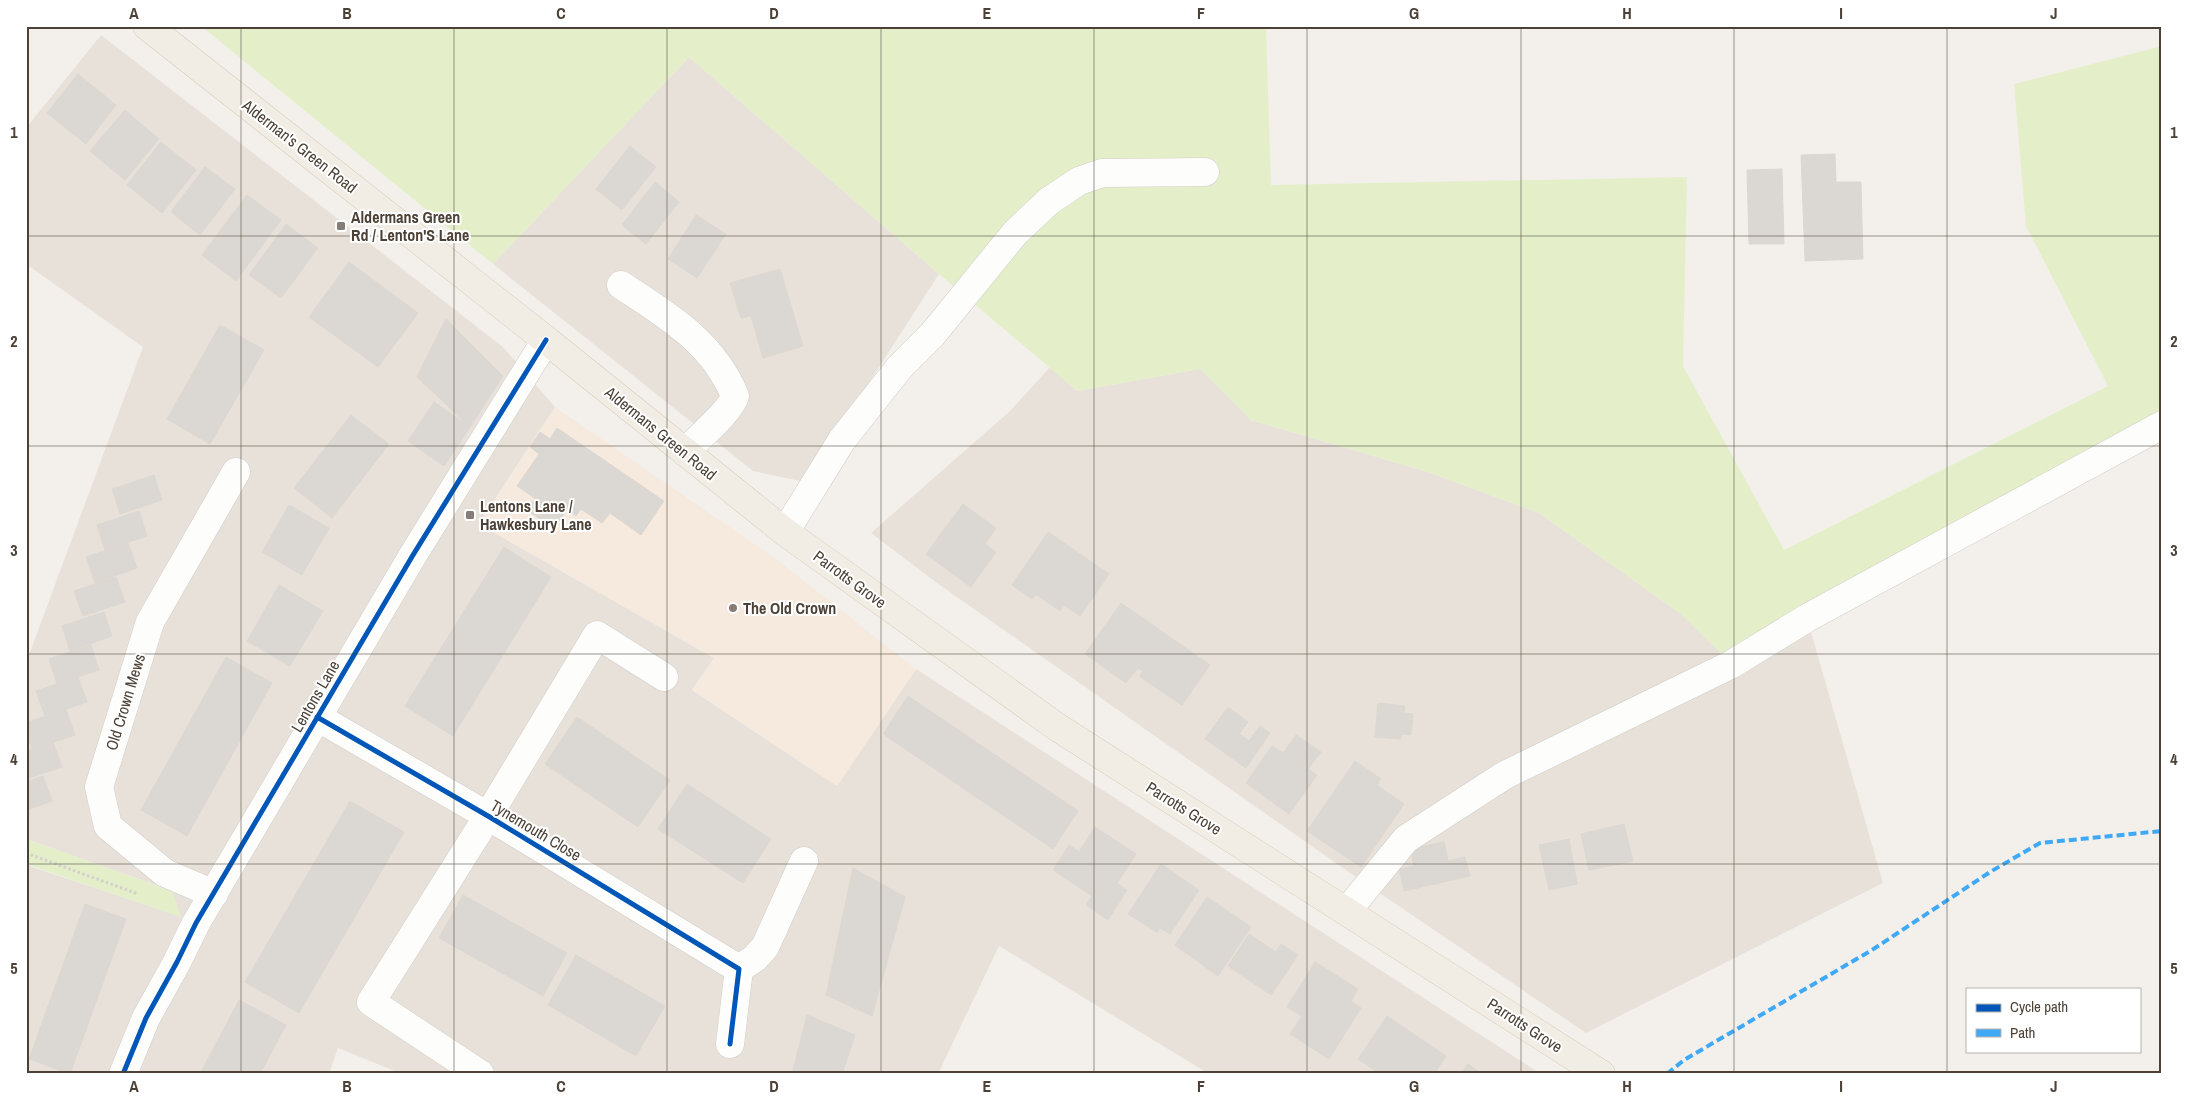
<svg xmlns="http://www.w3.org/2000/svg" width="2188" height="1100" viewBox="0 0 2188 1100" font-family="'Archivo Narrow',sans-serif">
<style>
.residential{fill:#e8e1d9}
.commercial{fill:#f6eade}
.green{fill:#e4efca}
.building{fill:#dbd7d2;stroke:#dcd7d1}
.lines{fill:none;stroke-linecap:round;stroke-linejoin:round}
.minor-casing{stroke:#d1cec9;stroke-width:29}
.major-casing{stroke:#d8cbb7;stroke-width:29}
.path{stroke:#d3d0cb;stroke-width:3;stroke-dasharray:2.5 2.5;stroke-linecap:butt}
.minor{stroke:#fdfdfc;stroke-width:28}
.major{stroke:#f2ede4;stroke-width:28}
.quiet{stroke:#3fa9f5;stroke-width:4;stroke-dasharray:8 4;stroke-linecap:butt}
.cycleway-casing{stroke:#fff;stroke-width:8}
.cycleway{stroke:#0057b8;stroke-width:5}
.grid{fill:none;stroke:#4b4136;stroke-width:1;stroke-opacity:0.55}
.poi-dot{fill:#867e76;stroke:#fff;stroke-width:2}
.labels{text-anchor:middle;stroke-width:4;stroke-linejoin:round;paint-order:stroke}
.street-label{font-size:16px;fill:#4b4136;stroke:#fff}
.poi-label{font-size:16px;font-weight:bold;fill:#4b4136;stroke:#fff;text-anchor:start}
.neatline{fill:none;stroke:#4b4136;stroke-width:2}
.grid-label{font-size:16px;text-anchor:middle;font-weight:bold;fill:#4b4136}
</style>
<rect width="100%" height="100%" fill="#f3f0ec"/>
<path class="residential" d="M101,35L503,347L555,407L479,524L714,658L692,690L837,786L916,669L1541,1074H1209L999,946L938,1074H402L338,1048L329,1074H26V865L180,916L172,891L26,839V663L143,347L26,264V128Z
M689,57L939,274L805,482L753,471L493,264Z
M1050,367L1077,391L1200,369L1251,420L1428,472L1539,513L1681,614L1732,664L1807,618L1883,883L1586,1033L1350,873L937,583L871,533L1010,411Z"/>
<path class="commercial" d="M555,407L775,558L916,669L837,786L692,690L714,658L479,524Z"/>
<path class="green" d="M201,26H1266L1271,185L1687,177L1683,366L1784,550L2108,386L2026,226L2014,84L2162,46V425L1732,664L1681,614L1539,513L1428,472L1251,420L1200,369L1077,391L939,274L689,57L493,264Z
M26,839L172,891L181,917L26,864Z"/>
<path class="building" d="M78,74L116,105L86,144L47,113Z
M125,110L159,139L125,180L90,151Z
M161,142L196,170L162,213L127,185Z
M630,146L656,167L622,210L596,189Z
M1835,154L1836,182H1861L1863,259L1805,261L1801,155Z
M205,167L235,189L200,235L171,212Z
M1782,169L1784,244H1749L1747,170Z
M655,182L679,202L646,244L622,225Z
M247,195L281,220L236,281L202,255Z
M696,215L726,234L697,278L668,259Z
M286,224L318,248L281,298L249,275Z
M349,262L418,313L378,367L309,317Z
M780,269L803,346L763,358L751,316L741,318L730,283Z
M446,319L503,376L470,427L417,377Z
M220,325L264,350L210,444L167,419Z
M434,402L470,427L444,466L408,441Z
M351,415L389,444L332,518L294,488Z
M557,428L664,501L641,535L610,513L602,523L581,509L576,516L567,509L554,529L527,510L535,498L517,486L539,454L530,447L540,432L550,439Z
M154,475L162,500L120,514L112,489Z
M963,504L996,528L985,544L996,552L971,587L926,554Z
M289,505L329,528L302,575L262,552Z
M139,511L147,536L105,550L97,525Z
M1048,532L1109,574L1080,616L1064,605L1060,611L1036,594L1032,599L1012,585Z
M128,543L137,568L95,583L86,557Z
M504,547L551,577L453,736L405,706Z
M116,577L125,602L83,616L74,591Z
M279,585L323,611L290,666L247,641Z
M1121,603L1210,665L1182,705L1139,676L1143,671L1138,668L1126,683L1085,654Z
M104,612L112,636L70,651L62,626Z
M91,645L99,670L57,684L49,659Z
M226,657L272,683L187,836L141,810Z
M78,677L87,702L45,716L36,691Z
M908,696L1078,811L1053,849L883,734Z
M1378,703L1405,706L1404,713L1413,714L1411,735L1401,734V739L1375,737Z
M1228,707L1248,722L1239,734L1249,741L1260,726L1270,733L1246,768L1205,739Z
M66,709L75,735L32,749L26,731V723Z
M577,717L670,780L638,827L545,764Z
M1296,735L1321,752L1308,769L1317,775L1289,814L1246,783L1272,746L1283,753Z
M53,742L62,767L26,779V751Z
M1355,761L1381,779L1377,785L1404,804L1361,867L1307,831Z
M43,776L52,801L26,810V782Z
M687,784L771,839L743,883L658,829Z
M350,801L404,832L299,1013L245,982Z
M1624,824L1633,861L1589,870L1581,834Z
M1095,827L1136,854L1117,883L1127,890L1108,920L1086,905L1092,896L1053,870L1069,845L1079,852Z
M1569,839L1577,884L1549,890L1539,845Z
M1444,842L1448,861L1465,857L1470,876L1404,891L1399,869L1414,866L1410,849Z
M1161,864L1199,890L1170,934L1160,928L1157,932L1128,914Z
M853,868L905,897L872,1016L826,995Z
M463,895L567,953L543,996L439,938Z
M1207,897L1251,927L1218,976L1175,945Z
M85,904L126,919L70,1074L29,1059Z
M1249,934L1276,952L1281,944L1298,955L1271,995L1228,966Z
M576,955L665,1006L636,1056L548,1005Z
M1315,962L1358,989L1351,1001L1361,1008L1329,1059L1290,1034L1302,1016L1287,1007Z
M239,1000L286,1025L260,1074H200Z
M807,1015L855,1035L842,1074H792Z
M1387,1016L1446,1056L1434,1074H1380L1358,1059Z
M1468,1064L1482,1074H1461Z"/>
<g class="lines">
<g class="minor-casing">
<path id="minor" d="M621,285C668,316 713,342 735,396C731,411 698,438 685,452
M785,532L842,440L899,368L932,335L1015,233L1049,201L1079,181L1102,173L1205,172
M317,717L488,816L739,969
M214,894L165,873L108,826L99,787L150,622L236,472
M1347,911L1406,839L1505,775L1732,664L1807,618L2162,425
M730,1044L739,969L755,958L765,947L804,861
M123,1074L146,1018L177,962L196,923L413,555L546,340
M480,1074L371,1002L488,816L597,635L664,677"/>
</g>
<g class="major-casing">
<path id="major" d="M147,26L546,340L785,532L1057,727L1601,1074"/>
</g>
<path class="path" d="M26,853L138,894"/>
<use href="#minor" class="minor"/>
<use href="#major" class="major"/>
<path class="quiet" d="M1667,1074L1684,1060L1872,950L1990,872L2040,843L2162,831"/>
<g class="cycleway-casing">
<path id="cycleway" d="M317,717L488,816L739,969L730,1044
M123,1074L146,1018L177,962L196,923L413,555L546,340"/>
</g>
<use href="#cycleway" class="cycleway"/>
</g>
<path class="grid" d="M241,26V1074M454,26V1074M667,26V1074M881,26V1074M1094,26V1074M1307,26V1074M1521,26V1074M1734,26V1074M1947,26V1074M26,236H2162M26,446H2162M26,654H2162M26,864H2162"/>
<g class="poi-dot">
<rect x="336" y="221" width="10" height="10" rx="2.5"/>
<rect x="465" y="510" width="10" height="10" rx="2.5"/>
<circle cx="733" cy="608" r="5"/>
</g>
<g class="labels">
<g class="street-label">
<text transform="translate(300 146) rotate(38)" y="6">Alderman's Green Road</text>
<text transform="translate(661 433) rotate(39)" y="6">Aldermans Green Road</text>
<text transform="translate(850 579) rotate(36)" y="6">Parrotts Grove</text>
<text transform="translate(315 696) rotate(-60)" y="6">Lentons Lane</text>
<text transform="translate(125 702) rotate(-73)" y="6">Old Crown Mews</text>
<text transform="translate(1184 808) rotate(32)" y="6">Parrotts Grove</text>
<text transform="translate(536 830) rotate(31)" y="6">Tynemouth Close</text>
<text transform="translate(1525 1025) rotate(33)" y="6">Parrotts Grove</text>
</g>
<g class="poi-label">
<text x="351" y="223">Aldermans Green<tspan x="351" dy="18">Rd / Lenton'S Lane</tspan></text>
<text x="480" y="512">Lentons Lane /<tspan x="480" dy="18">Hawkesbury Lane</tspan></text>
<text x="743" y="614">The Old Crown</text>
</g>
</g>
<rect width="2188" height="1100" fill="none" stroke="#ffffff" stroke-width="55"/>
<rect x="1966" y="988" width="175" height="65" fill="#ffffff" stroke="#b7b3af"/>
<rect x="1976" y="1004" width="25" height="8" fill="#0057b8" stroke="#b7b3af"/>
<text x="2010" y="1012" font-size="15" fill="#4b4136">Cycle path</text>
<rect x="1976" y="1029" width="25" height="8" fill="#3fa9f5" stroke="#b7b3af"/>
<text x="2010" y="1038" font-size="15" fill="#4b4136">Path</text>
<rect x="28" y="28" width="2132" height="1044" class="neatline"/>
<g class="grid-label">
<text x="134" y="19">A</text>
<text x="347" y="19">B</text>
<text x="561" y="19">C</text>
<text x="774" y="19">D</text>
<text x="987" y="19">E</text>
<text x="1201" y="19">F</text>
<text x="1414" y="19">G</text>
<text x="1627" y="19">H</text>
<text x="1841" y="19">I</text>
<text x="2054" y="19">J</text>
<text x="14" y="138">1</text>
<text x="2174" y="138">1</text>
<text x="14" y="347">2</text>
<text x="2174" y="347">2</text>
<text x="14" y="556">3</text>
<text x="2174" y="556">3</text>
<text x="14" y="765">4</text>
<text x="2174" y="765">4</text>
<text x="14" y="974">5</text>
<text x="2174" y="974">5</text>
<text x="134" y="1092">A</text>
<text x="347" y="1092">B</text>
<text x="561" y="1092">C</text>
<text x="774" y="1092">D</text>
<text x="987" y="1092">E</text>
<text x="1201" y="1092">F</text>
<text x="1414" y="1092">G</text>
<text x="1627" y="1092">H</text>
<text x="1841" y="1092">I</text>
<text x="2054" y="1092">J</text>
</g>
</svg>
